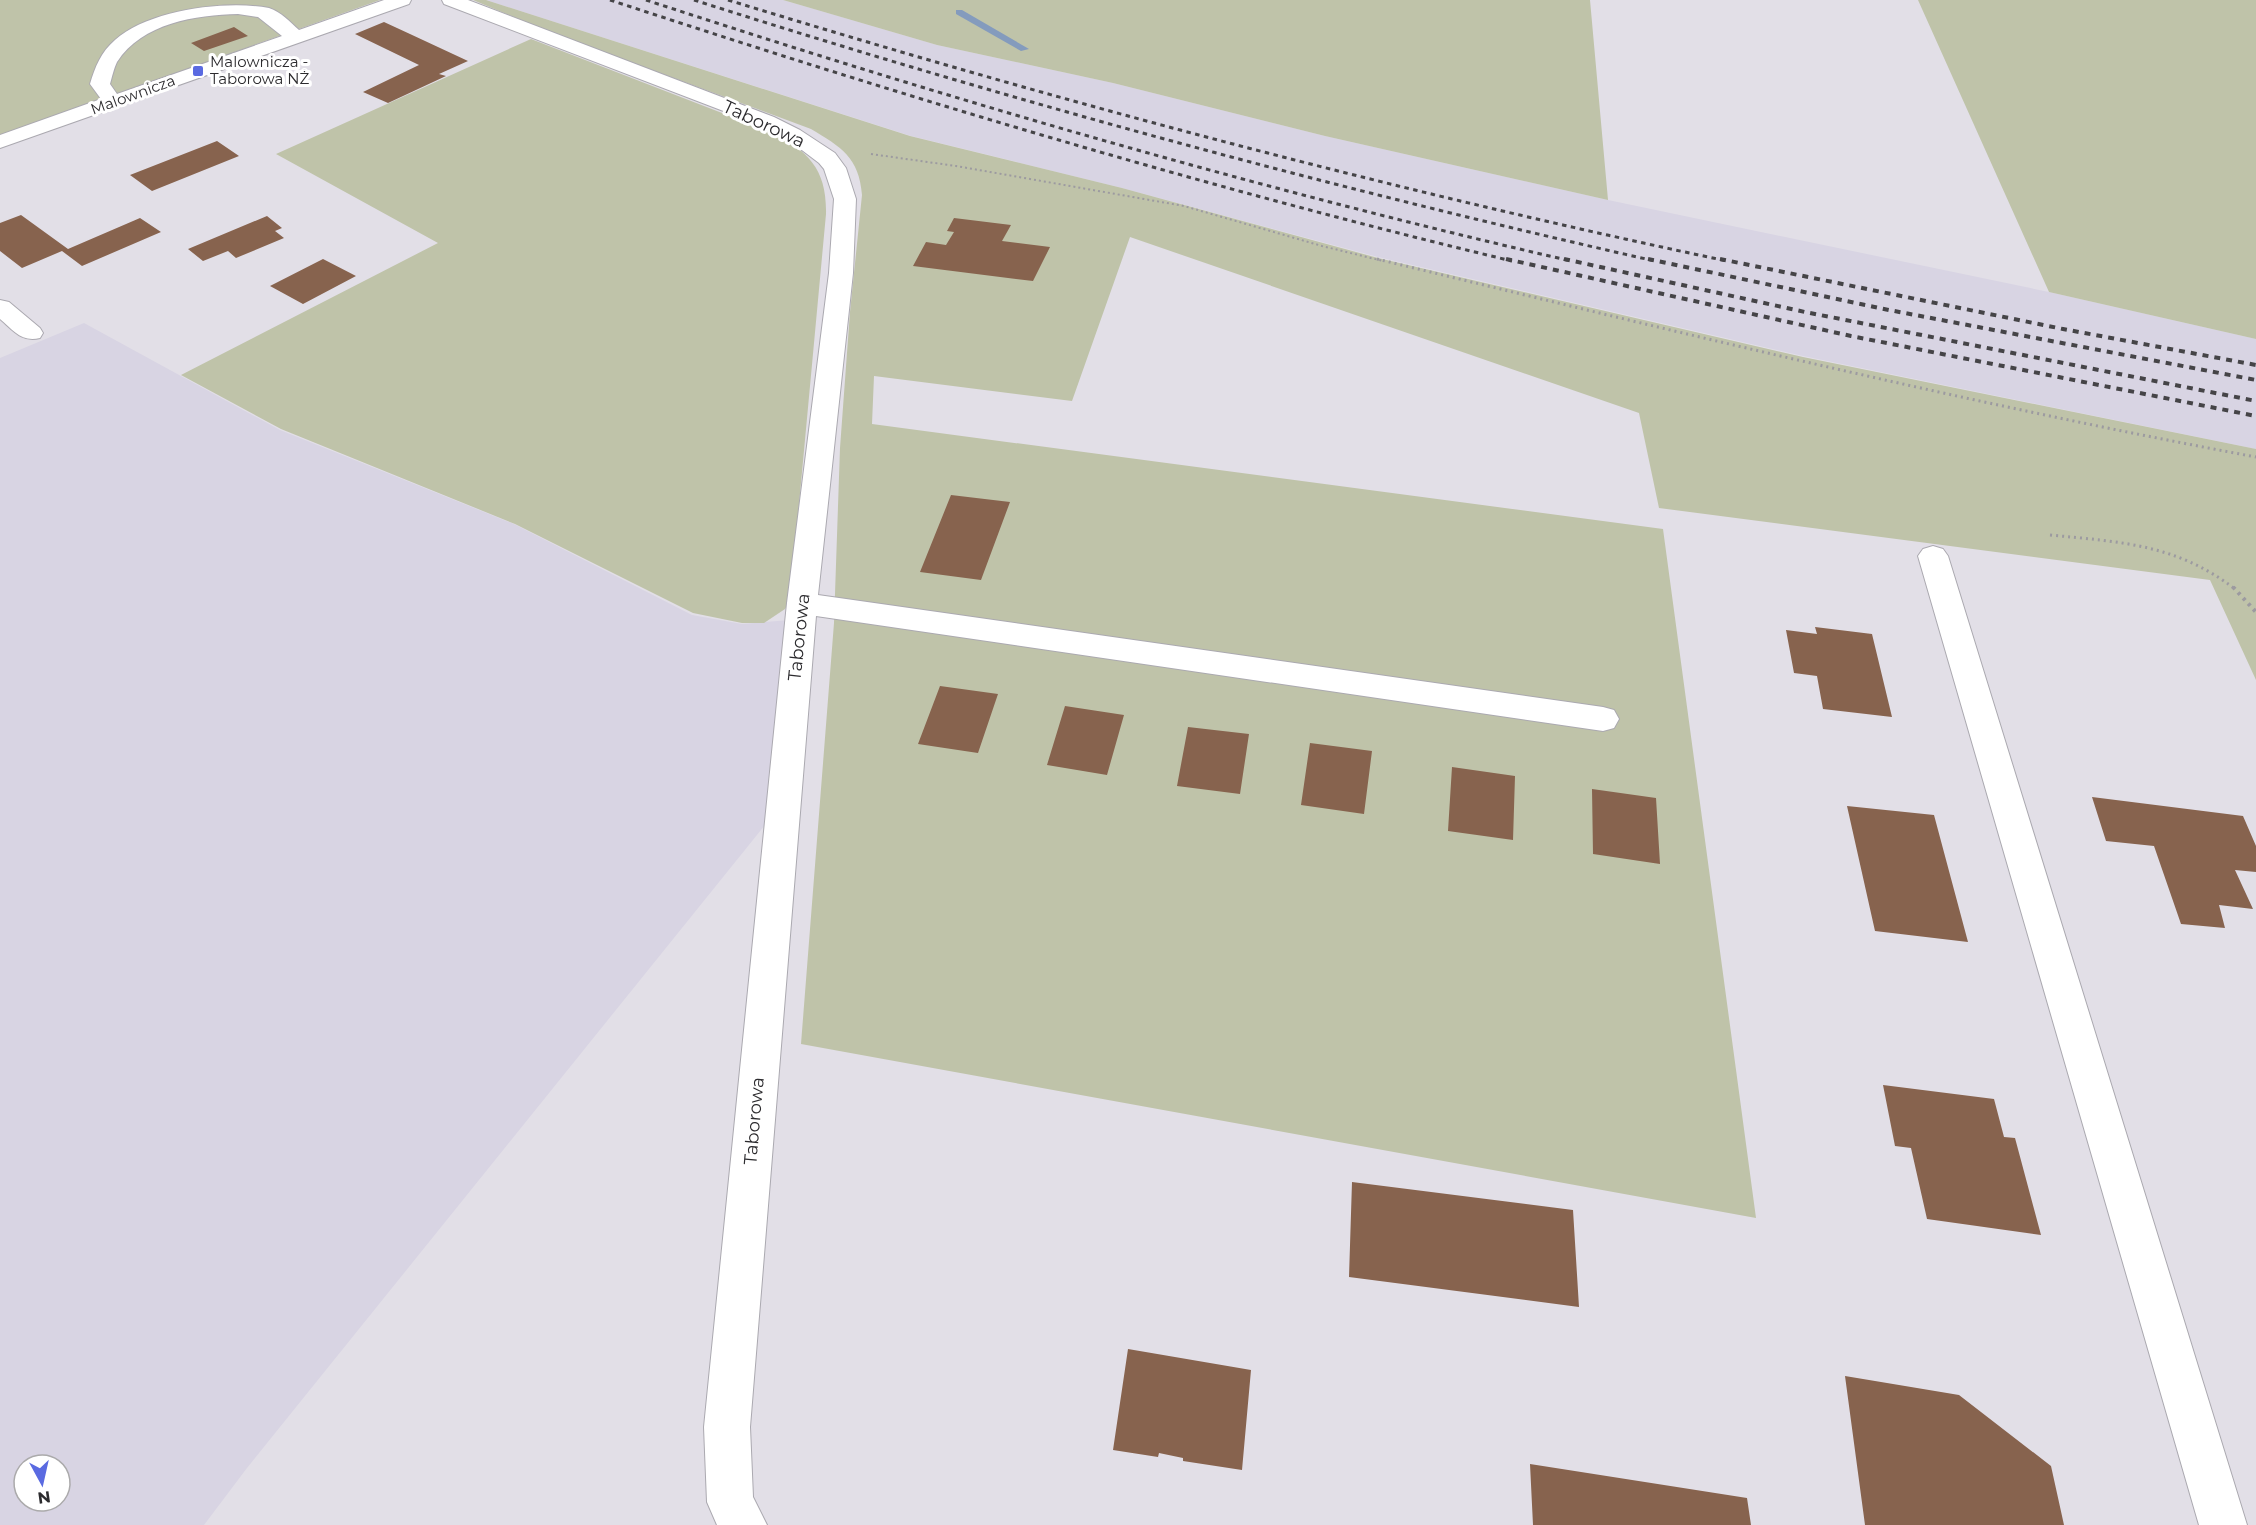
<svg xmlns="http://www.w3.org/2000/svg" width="2256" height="1525" viewBox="0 0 2256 1525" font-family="Montserrat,sans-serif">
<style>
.built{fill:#d8d4e3;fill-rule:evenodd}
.green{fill:#bfc3a9}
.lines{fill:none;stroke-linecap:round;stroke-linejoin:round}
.stream{fill:#849bbd;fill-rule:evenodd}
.building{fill:#87634e}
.minor-casing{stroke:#aba9b0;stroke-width:2}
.path-far2{stroke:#9c9aa0;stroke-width:2;stroke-dasharray:2 3;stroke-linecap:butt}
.path-far1{stroke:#9c9aa0;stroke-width:3;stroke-dasharray:2 4;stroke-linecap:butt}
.path{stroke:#9c9aa0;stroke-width:4;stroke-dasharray:3 4.5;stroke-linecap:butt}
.minor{fill:#fff;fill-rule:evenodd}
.rail-far1{stroke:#454447;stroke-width:3;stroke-dasharray:4.5 4.5;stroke-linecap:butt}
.rail{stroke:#454447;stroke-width:4;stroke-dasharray:6 6;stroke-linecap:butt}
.poi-dot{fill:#5a6ae1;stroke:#fff;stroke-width:2}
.labels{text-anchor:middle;stroke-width:6;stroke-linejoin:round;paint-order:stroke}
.far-poi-label{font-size:15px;fill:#2c2b2e;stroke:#fff;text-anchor:start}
.far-street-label{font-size:15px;fill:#2c2b2e;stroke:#fff}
.street-label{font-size:18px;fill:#2c2b2e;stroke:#fff}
</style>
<rect width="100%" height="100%" fill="#e2dfe7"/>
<path class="built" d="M486,0H783L937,45L1113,83L1325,136L1608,200L2049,292L2256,339V449L1803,356L1378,257L1122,188L911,136Z
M84,323L280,430L514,524L692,615L742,624L802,619L777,810L247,1468L204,1525H0V358ZM24,1465H60V1501H24Z"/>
<path class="green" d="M0,0H380L0,136Z
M473,0H486L910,136L1122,188L1378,258L1803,357L2256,449V680L2210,580L1659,508L1639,413L1130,237L1072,401L874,376L872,424L1663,529L1756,1218L801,1044L834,623L840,448L850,312L862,195C859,157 841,147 811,129L552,33Z
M783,0H1590L1608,200L1325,136L1113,83L937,45Z
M1918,0H2256V339L2049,292Z
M531,39L771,132C809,151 827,170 826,214L790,601L785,609L764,623H742L693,613L515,524L281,429L181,375L438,243L276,154Z"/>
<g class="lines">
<path class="stream" d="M956,10H962L1029,49L1021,51L956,14Z"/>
</g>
<path class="building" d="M384,22L410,34L468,61L439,74L446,76L388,103L363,92L419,65L355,34Z
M234,27L248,36L204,51L191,43Z
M217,141L239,156L152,191L130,175Z
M21,215L68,249L140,218L161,232L82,266L62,251L22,268L0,251V223Z
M267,216L282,228L275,231L284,238L236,258L228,251L203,261L188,249Z
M954,218L1011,225L1002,241L1050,247L1033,281L913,266L926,242L946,245L954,232L947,231Z
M323,259L356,276L303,304L270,286Z
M951,495L1010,502L981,580L920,572Z
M1815,627L1872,634L1892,717L1823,709L1817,676L1794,673L1786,630L1817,634Z
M940,686L998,694L978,753L918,744Z
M1065,706L1124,715L1107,775L1047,765Z
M1188,727L1249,734L1240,794L1177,786Z
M1310,743L1372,751L1364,814L1301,805Z
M1452,767L1515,776L1513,840L1448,831Z
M1592,789L1656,798L1660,864L1593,854Z
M2092,797L2243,816L2256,846V872L2235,870L2253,909L2219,905L2225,928L2181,924L2154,846L2106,841Z
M1847,806L1934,815L1968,942L1875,931Z
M1883,1085L1994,1099L2004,1137L2015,1138L2041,1235L1927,1219L1911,1148L1895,1146Z
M1352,1182L1573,1210L1579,1307L1349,1277Z
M1128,1349L1251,1370L1242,1470L1183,1461V1458L1159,1453L1158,1457L1113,1450Z
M1845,1376L1959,1395L2051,1466L2064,1525H1865Z
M1530,1464L1747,1498L1751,1525H1533Z"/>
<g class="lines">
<g class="minor-casing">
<path id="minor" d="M384,0H411L409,4L0,148V135L101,99L90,84C95,67 101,52 115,40C149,10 225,0 269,8C281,12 290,22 299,30ZM238,14L258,17L282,36L117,94L110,84C112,77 114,68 117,62C142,23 196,15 238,14Z
M442,0H468L774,117L800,130L835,153L846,168L856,199L853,273L818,595L1603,707L1614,710L1619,719L1614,728L1603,731L816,616L750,1427L753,1497L767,1525H717L707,1502L704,1427L787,603L829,273L834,199L824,169L819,163L786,138L760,125L444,4Z
M0,300L9,302L40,328L43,333L40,338C22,343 13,330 0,319Z
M1933,546L1943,549L1948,556L2247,1525H2199L1918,556L1923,549Z"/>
</g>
<path class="path-far2" d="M871,154L956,166L1184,206L1322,246L1383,261"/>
<path class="path-far1" d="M1377,259C1669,330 1960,402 2256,457
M2050,535C2121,542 2176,544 2235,589"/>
<path class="path" d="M2233,587L2256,612"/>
<use href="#minor" class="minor"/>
<path class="rail-far1" d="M610,0C908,98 1207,188 1512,261
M646,0C951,100 1258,189 1571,261
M694,0C1011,101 1331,188 1655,261
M728,0C1057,101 1390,190 1727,261"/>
<path class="rail" d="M1506,259L1851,336L2256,416
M1564,259L1805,312L2256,401
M1648,259L1889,310L2256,380
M1720,259L2063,329L2256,365"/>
</g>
<rect class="poi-dot" x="192" y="65" width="12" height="12" rx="3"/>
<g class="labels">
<g class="far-poi-label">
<text x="210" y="67">Malownicza -<tspan x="210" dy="17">Taborowa NŻ</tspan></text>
</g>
<g class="far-street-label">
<text transform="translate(133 95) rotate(-20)" y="5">Malownicza</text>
</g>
<g class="street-label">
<text transform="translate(764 124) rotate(25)" y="6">Taborowa</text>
<text transform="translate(799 637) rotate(-84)" y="6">Taborowa</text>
<text transform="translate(754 1121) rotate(-85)" y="6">Taborowa</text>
</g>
</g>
<g transform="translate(42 1483) rotate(172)"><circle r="28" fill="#ffffff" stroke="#abaaab" stroke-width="1.5"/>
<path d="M0-4.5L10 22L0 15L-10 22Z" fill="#5a6ae1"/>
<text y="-9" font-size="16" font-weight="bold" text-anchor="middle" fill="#2c2b2e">N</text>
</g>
</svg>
